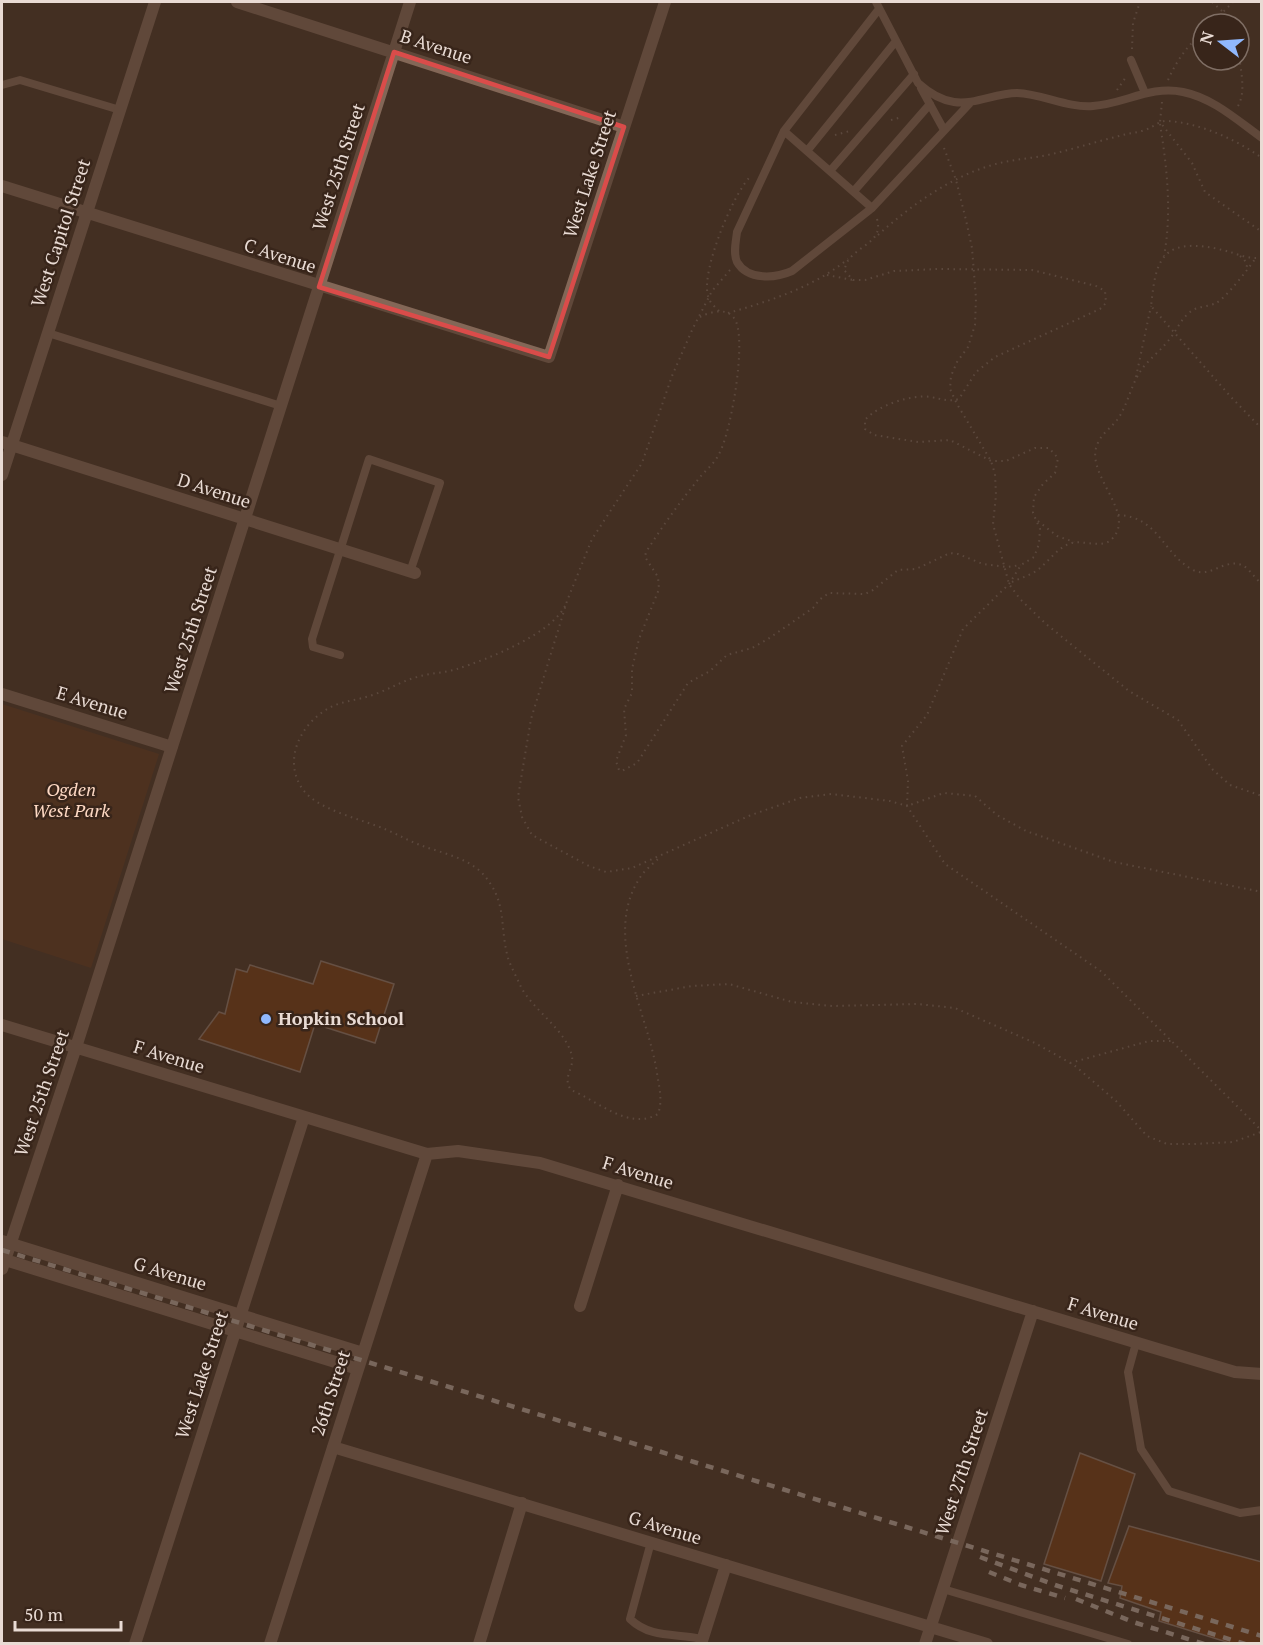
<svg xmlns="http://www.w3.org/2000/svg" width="1263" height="1645" viewBox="0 0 1263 1645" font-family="'PT Serif',serif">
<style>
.green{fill:#5a341c}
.building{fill:#70370e;stroke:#8f776a;stroke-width:1.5}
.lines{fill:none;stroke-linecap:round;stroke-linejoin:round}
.path{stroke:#79665c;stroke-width:2;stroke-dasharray:1.5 4.5;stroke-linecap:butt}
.service{stroke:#836757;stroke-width:8}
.minor{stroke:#836757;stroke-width:12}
.rail{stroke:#baaaa2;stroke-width:4.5;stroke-dasharray:8 8;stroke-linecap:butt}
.marked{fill:none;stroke:#da4c4a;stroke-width:4.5;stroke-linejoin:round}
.poi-dot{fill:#90b8fd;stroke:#38251a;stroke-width:2}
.labels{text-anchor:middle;stroke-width:5;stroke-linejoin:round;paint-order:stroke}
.street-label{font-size:18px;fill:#e9dbd4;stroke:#38251a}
.park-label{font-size:18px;font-style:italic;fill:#fed9c4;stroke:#38251a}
.poi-label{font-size:18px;font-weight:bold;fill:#e9dbd4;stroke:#38251a;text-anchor:start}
</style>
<rect width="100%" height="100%" fill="#432f23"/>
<path class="green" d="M2,704L159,754L91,968L2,939Z"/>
<path class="building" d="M321,961L394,984L375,1043L315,1024L300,1072L199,1039L219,1012L225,1014L236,969L247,972L250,965L313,984Z
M1080,1453L1135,1474L1101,1581L1044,1564Z
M1129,1526L1262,1562V1644H1233L1159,1621L1161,1612L1120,1598L1122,1586L1108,1583Z"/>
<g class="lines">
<path class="path" d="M1212,2L1223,12L1229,24
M1211,24L1233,2
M1132,49L1133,23L1140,2
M1168,80C1177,60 1187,46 1203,32
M1117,90L1126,77
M1162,102L1160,122L1192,163L1205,192L1262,232
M1238,106C1246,92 1241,72 1239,56
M891,120L902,117
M1160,124C1167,167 1172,213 1164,256
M835,135L850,131
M944,148L956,180L966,220L972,248L976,298L975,325L968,347L957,362L951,376L950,389L957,404L991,461L995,474L996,495L993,524L1009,584L1020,599L1046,624L1129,691L1178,720L1213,770L1230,785L1262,796
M877,219C883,240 863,244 851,257C847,260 846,266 844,270L853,280H865L894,271L938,269L1032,270L1096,286L1105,291L1106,303L1100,309L995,357L976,372L959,399C948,402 942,399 931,397C912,394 878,405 865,420V429L874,435L918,442L950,440L991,461H1006L1035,448H1049L1058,458L1055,473L1043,484L1034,497L1033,513L1040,529L1039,544L1034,557L1021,565L1009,584L963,629L927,715L902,746L908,781L907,806L944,793L975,796L997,815L1026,831L1114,862L1262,892
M878,235C909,207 949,178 989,166C1010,159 1031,159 1052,154C1077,148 1102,140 1127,134C1133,133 1139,132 1145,130C1154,127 1159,120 1169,121C1202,124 1235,139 1262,158
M1240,256L1244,259L1247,265L1246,271
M1262,257C1251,260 1240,255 1230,252C1212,247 1178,239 1164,257C1154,269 1153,291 1151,306L1230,396L1262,429
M730,270L712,291L693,328L672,376L642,463L592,539L567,601L531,719L518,797L522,817L532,835L589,866L606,872L632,868L751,815L800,798L831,794L890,801L907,806L945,864L1102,972L1262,1131
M827,275L853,280
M719,311C715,307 709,302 708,296C701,271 732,197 749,178
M728,313C770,301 814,287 848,259
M700,317C710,312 726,307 734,318C748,336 731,431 720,452C715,464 704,471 697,481C679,503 662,527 646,552L645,557L658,577L659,589L639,639L632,669V693L624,709L626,735L616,761L619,770L622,771L637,763L688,683L710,671L727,655L752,648L768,639L813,608L819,600L829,593L865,594L873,590L898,570L916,569L950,553L958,554L983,564L1007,567L1021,565
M1136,377L1151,306
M1118,515C1159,517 1162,553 1193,570C1210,579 1224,558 1242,565C1249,568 1255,579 1262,584
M1038,521L1057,536L1074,542
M1012,582C1020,578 1029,576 1036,571C1049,562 1057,547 1072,543C1084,540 1103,549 1112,539C1137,513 1085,475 1097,445C1101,434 1110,429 1117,420C1126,408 1129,393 1136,379C1144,362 1157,355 1168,341C1176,332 1180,320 1190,312C1197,306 1208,307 1216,303C1225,299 1249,268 1255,259
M565,606C550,635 488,659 457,669C444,673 430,673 417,677C402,681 390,689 375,694C358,701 340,700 324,711C300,727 285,758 300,785C313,810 363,819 387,830C399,835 409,841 420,845C441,853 466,857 482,873C508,901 499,925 508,958C511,967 517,978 521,987C533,1010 566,1030 572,1056C574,1070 562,1077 571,1090C598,1101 629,1131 658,1114C663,1100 659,1087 657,1073C648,1013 601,934 641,876C646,869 654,863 660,857
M636,996L692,986L729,984L792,1002L832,1006L918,1004L955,1008L1035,1043L1074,1065L1116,1101L1147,1136L1167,1144H1194L1233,1142L1261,1132
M1070,1063L1149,1041H1171"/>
<path class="service" d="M876,2L918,83C928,92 940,100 954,102C975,105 995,93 1017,93C1043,94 1067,108 1093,106C1124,104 1151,85 1183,92C1213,98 1237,120 1262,138
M879,9L784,131L737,232C736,241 733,253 737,262C748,281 776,278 792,271L872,208L970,103
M1131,60L1145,93
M2,85L20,80L120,110
M921,88L944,130
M784,131L872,208
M807,151L896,41
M830,171L914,74
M854,191L930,104
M48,333L281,406
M340,655L313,647L312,639L369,459L440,483L410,572
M1136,1343L1128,1372L1141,1449L1169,1491L1240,1513L1262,1510
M651,1542L630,1619C651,1639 676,1633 702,1639
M943,1589L1128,1644"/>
<path class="minor" d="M237,2L624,127
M2,186L549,357L665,2
M2,442L415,573
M2,475L155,2
M2,694L172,747
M2,1025L427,1154L458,1151L540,1163L1161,1350L1235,1372L1262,1374
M2,1241L363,1353
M2,1259L358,1369
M2,1269L76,1047L410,2
M580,1306L618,1185
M333,1447L987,1644
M135,1644L304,1117
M270,1644L427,1154
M479,1644L522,1503
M701,1644L726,1565
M925,1644L1033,1311"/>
<path class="rail" d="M2,1250L1262,1636
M980,1557L1055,1585L1245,1644
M989,1572L1021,1585L1065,1598
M1076,1599L1133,1622L1204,1644"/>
</g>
<path d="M0 0H1263V1645H0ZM394,52L624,127L549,357L319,287Z" fill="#432f23" fill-opacity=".55" fill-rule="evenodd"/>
<path class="marked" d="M394,52L624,127L549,357L319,287Z"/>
<circle class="poi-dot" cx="266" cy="1019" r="6"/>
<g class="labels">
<g class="street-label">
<text transform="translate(436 47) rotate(18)" y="6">B Avenue</text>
<text transform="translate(339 167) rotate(-72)" y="6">West 25th Street</text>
<text transform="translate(590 174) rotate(-72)" y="6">West Lake Street</text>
<text transform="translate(61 233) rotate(-72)" y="6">West Capitol Street</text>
<text transform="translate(280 256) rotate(18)" y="6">C Avenue</text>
<text transform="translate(214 491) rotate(18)" y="6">D Avenue</text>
<text transform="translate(191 630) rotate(-72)" y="6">West 25th Street</text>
<text transform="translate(92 703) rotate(17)" y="6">E Avenue</text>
<text transform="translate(169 1057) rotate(17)" y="6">F Avenue</text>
<text transform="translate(42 1093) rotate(-71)" y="6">West 25th Street</text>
<text transform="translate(638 1173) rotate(17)" y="6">F Avenue</text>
<text transform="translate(170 1274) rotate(17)" y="6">G Avenue</text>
<text transform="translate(1103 1314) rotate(17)" y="6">F Avenue</text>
<text transform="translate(202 1375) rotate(-72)" y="6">West Lake Street</text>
<text transform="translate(331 1393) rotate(-72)" y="6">26th Street</text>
<text transform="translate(962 1472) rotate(-72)" y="6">West 27th Street</text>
<text transform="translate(665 1528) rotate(17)" y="6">G Avenue</text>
</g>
<g class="park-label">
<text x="71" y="796">Ogden<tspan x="71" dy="21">West Park</tspan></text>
</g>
<g class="poi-label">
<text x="278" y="1025">Hopkin School</text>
</g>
</g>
<rect width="1263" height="1645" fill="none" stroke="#e9dbd4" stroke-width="6"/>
<g transform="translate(1221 42) rotate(287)"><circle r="28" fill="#38251a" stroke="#7f6e64" stroke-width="1.5"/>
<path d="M0-4.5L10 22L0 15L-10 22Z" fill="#90b8fd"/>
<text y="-9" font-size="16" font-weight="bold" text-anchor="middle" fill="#e9dbd4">N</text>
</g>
<path d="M15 1621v9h106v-9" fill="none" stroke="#e9dbd4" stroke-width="3"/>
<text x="24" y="1621" font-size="18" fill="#e9dbd4" stroke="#38251a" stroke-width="4.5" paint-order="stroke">50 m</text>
</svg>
